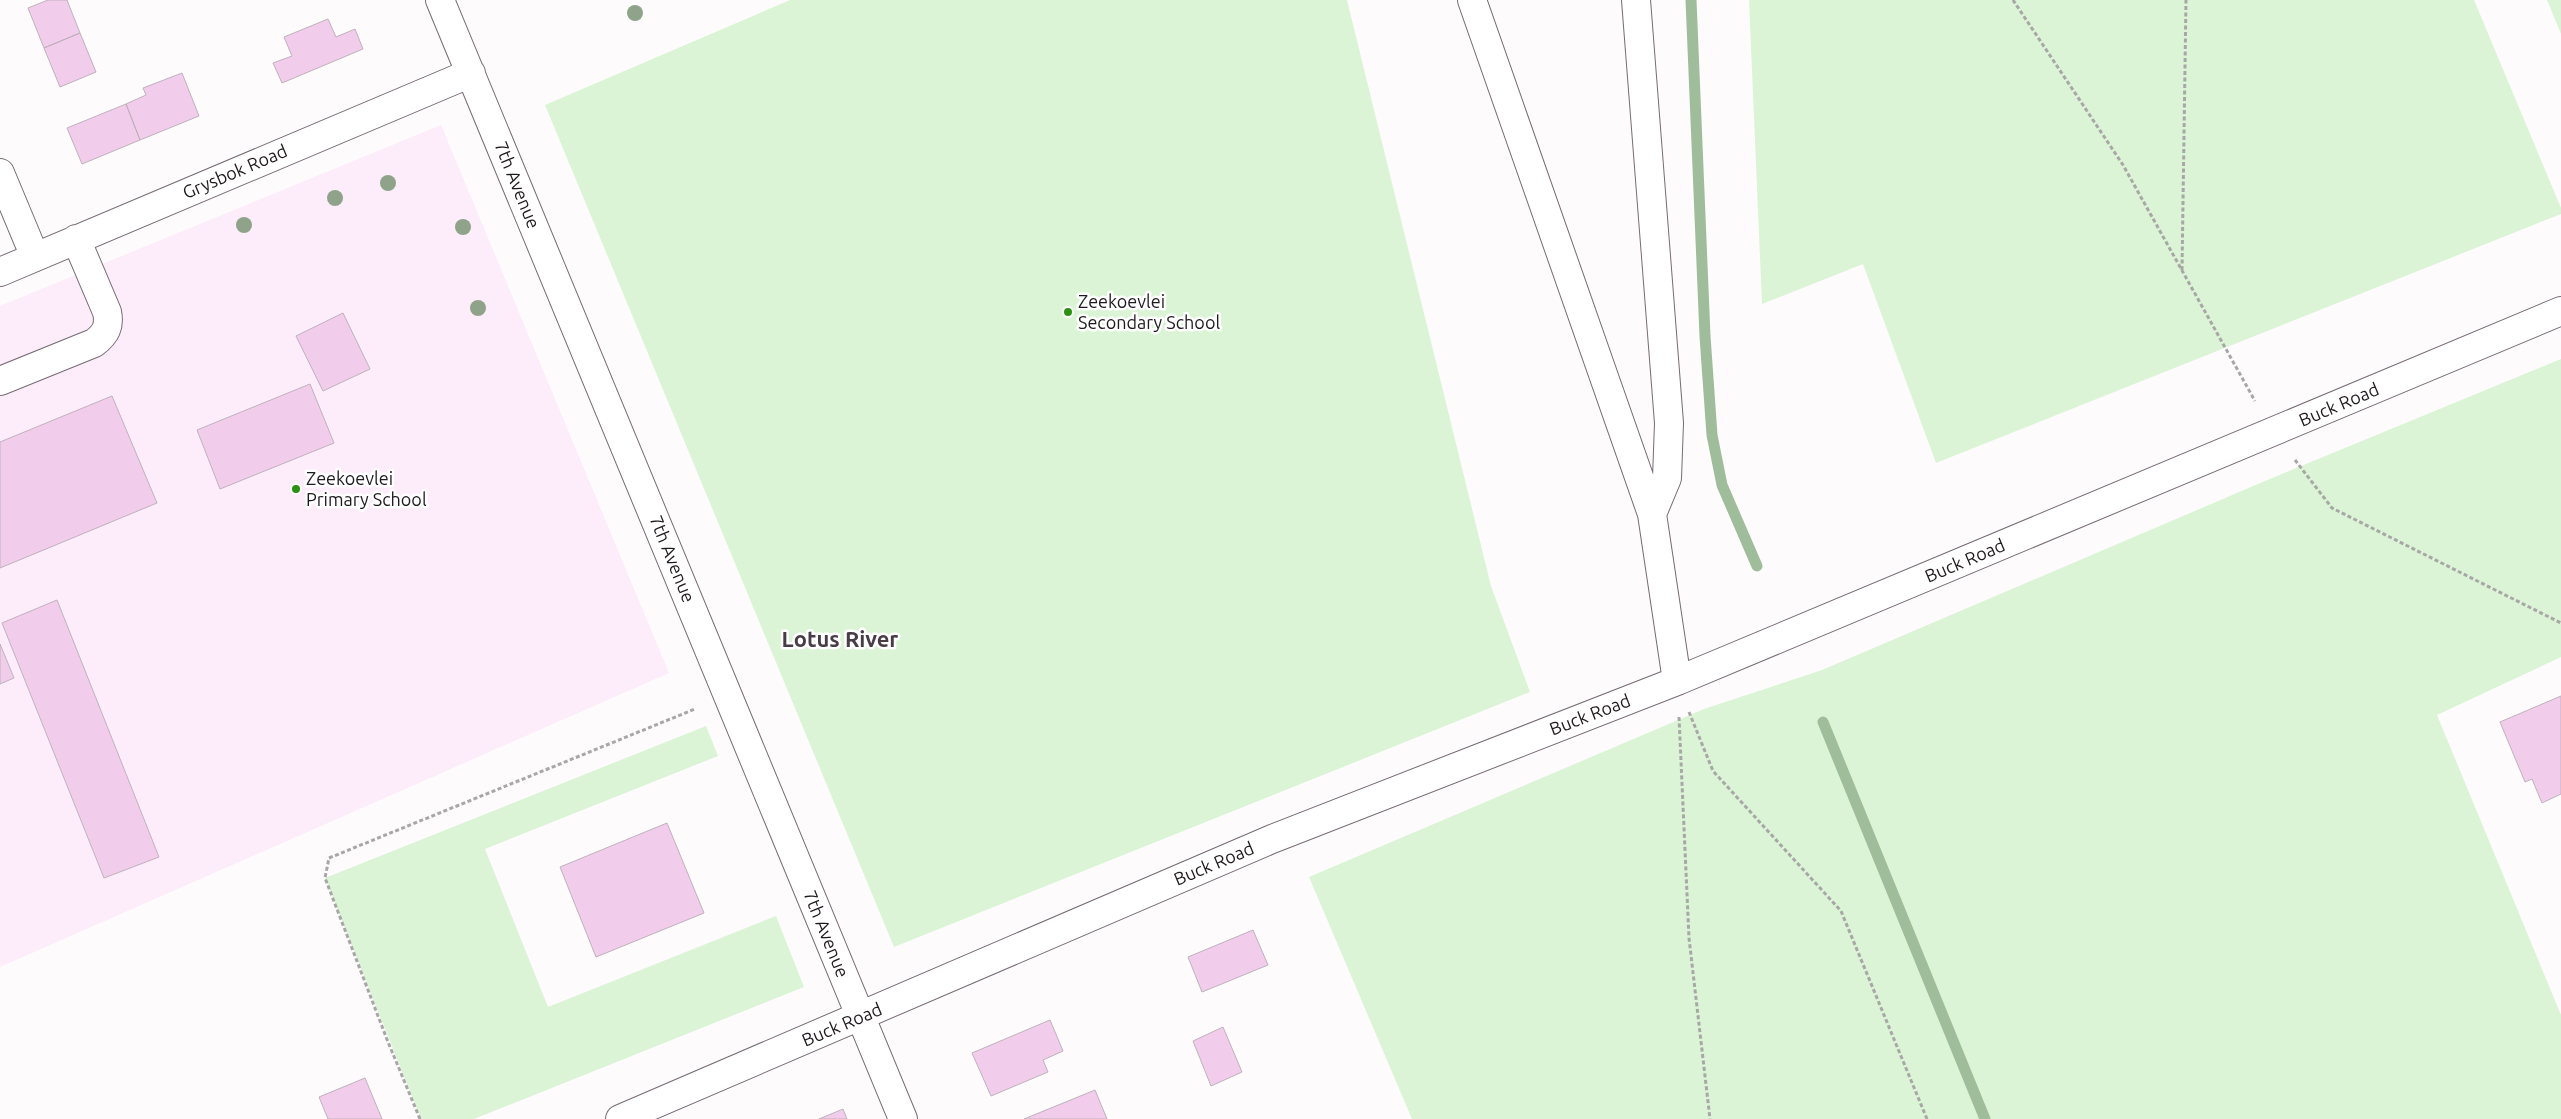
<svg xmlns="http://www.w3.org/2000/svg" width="2561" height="1119" viewBox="0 0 2561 1119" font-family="Ubuntu,sans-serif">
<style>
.built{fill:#fdecf9}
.green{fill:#daf4d5}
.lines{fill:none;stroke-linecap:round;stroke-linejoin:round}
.stream{stroke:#a0bd9b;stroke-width:11}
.building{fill:#f2cdeb;stroke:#beb1bc}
.minor-casing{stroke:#776b75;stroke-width:30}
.path{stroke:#a9a6a8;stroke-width:3;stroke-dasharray:4 2.5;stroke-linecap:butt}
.minor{stroke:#fff;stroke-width:28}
.tree{fill:#8ea38a}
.poi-dot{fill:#2b9113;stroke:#fff;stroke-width:2}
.labels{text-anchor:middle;stroke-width:5;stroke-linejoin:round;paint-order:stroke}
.street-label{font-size:18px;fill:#1f1a1e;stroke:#fff}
.poi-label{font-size:18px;fill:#1f1a1e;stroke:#fff;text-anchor:start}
.district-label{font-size:22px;font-weight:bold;fill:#483d46;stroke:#fff}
</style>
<rect width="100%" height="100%" fill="#fefbfd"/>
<path class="built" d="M441,125L669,673L0,967V306Z"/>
<path class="green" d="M790,0H1347L1491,586L1530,692L894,947L545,105Z
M1749,0H2474L2561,208V214L1936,463L1863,264L1762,304Z
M2547,0H2561V34Z
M2561,359V657L2437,715L2561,1015V1119H1412L1309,877L1704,709L1822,670L2265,481Z
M706,726L718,756L485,849L548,1007L776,916L804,987L474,1119H421L325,878Z"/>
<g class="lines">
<path class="stream" d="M1691,0L1705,336L1712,435L1722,485L1757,566
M1823,722L1985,1119"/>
</g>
<path class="building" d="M48,0H67L80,33L44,48L28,8Z
M328,19L336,37L355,29L363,49L282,83L273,63L292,56L284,37Z
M80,33L96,72L60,87L44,48Z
M182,73L199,116L140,140L126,104L146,95L143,88Z
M126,104L140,140L82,164L67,128Z
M343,313L370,369L323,391L296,336Z
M310,384L334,443L220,489L197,430Z
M112,396L157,503L0,568V442Z
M57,600L159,857L104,878L2,623Z
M0,644L14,678L0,684Z
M2561,696V794L2542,803L2532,779L2525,782L2500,722Z
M667,823L704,913L596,957L560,867Z
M1253,930L1268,965L1202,992L1188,957Z
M1050,1020L1063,1051L1043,1060L1048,1072L991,1096L972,1053Z
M1223,1027L1242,1072L1211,1086L1193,1041Z
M365,1078L382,1119H328L319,1097Z
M1095,1090L1107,1119H1024Z
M843,1109L847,1119H819Z"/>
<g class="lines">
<g class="minor-casing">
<path id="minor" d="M440,0L903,1119
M1472,0L1652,514L1677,681
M1636,0L1669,423L1667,478L1652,514
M0,173L35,257
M0,272L471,73
M0,381L94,343C106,334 110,326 107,312L76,239
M620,1119L1272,839L1677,681L2561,311"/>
</g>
<path class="path" d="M2013,0L2123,165L2255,401
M2182,270L2186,0
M2295,460L2332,508L2561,623
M1689,712L1713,771L1841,911L1927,1119
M1679,717L1689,938L1710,1119
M420,1119L388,1042L325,878L329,858L695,709"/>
<use href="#minor" class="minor"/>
</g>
<g class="tree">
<circle cx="635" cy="13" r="8"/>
<circle cx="388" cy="183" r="8"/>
<circle cx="335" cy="198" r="8"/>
<circle cx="244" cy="225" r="8"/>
<circle cx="463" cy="227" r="8"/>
<circle cx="478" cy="308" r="8"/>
</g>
<g class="poi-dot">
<circle cx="1068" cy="312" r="5"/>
<circle cx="296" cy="489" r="5"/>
</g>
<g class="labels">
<g class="street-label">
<text transform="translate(235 172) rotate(-23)" y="6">Grysbok Road</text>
<text transform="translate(517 185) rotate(68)" y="6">7th Avenue</text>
<text transform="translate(2339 405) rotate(-23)" y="6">Buck Road</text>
<text transform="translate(672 559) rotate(68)" y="6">7th Avenue</text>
<text transform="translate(1965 561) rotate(-23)" y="6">Buck Road</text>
<text transform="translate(1590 715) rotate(-21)" y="6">Buck Road</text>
<text transform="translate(1214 864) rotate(-23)" y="6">Buck Road</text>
<text transform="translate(826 934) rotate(68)" y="6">7th Avenue</text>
<text transform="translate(842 1025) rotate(-23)" y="6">Buck Road</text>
</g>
<g class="poi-label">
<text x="1078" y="308">Zeekoevlei<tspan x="1078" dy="21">Secondary School</tspan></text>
<text x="306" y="485">Zeekoevlei<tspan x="306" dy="21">Primary School</tspan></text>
</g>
<g class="district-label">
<text x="840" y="647">Lotus River</text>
</g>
</g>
</svg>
